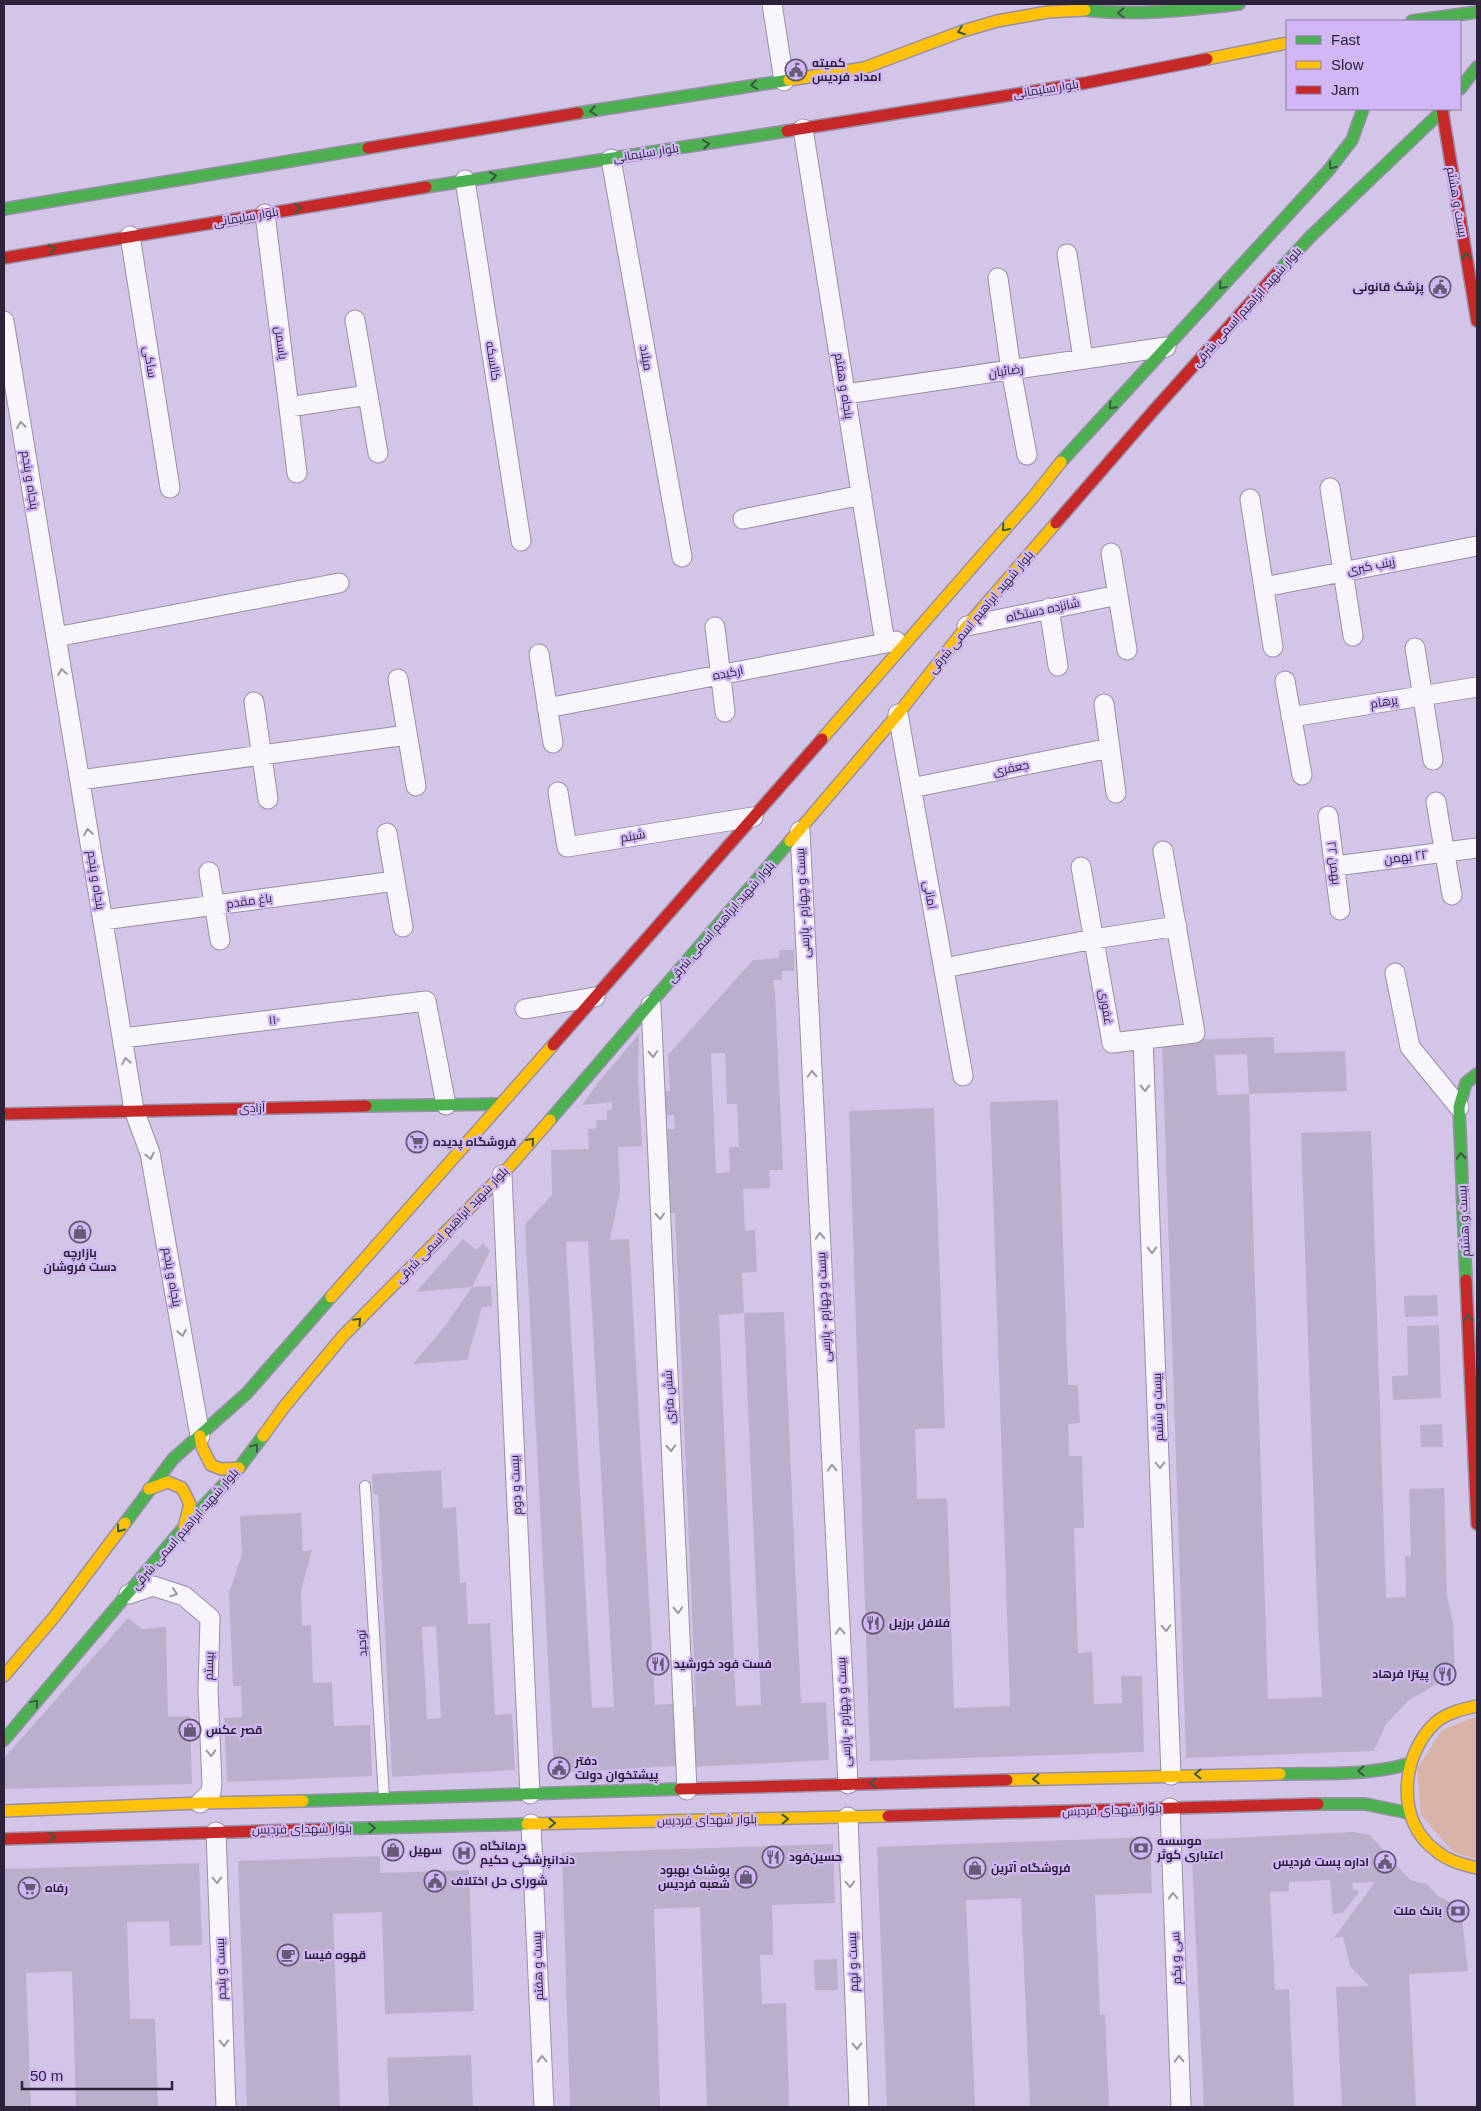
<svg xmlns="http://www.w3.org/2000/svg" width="1481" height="2111" viewBox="0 0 1481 2111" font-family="Arial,Cairo,sans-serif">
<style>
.green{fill:#d8b4a8}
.building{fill:#bbb0cb;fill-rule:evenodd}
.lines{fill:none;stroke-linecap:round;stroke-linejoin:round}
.lane-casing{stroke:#998fa8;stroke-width:12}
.street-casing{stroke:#998fa8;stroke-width:21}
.fast-casing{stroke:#998fa8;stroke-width:14}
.slow-casing{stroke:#998fa8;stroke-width:14}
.jam-casing{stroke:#998fa8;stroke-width:14}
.lane{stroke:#f8f6fb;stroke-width:10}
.street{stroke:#f8f6fb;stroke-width:19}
.fast{stroke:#4caf50;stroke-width:11}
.slow{stroke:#ffc107;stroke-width:11}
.jam{stroke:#c62828;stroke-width:11}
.oneway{stroke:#395a42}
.oneway2{stroke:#9c97a4}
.labels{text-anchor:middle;stroke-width:4.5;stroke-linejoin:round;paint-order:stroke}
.poi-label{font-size:12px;font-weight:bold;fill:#2c2239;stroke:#d1b7f5;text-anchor:start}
.street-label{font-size:12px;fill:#2c2239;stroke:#d1b7f5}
</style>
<rect width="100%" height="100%" fill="#d3c5e7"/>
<path class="green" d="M1477,1716V1860L1453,1852L1421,1815L1417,1769L1442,1730Z"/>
<path class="building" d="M779,950H794V971H782V980H773L775,993L783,1170H769L770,1188L743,1189L745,1231L755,1230L757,1272L742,1273L744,1313L784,1312L801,1703L826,1702L829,1760L691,1767L688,1708L696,1707L675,1213H671L667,1129H675L674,1115L662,1116L661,1092L670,1091L668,1055L753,960L779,958ZM711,1053H725L727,1104H737L739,1147H729L730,1172L716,1173ZM744,1313L761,1705L736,1706L719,1315Z
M639,1034L638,1077L642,1146L618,1147L620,1191L610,1240L629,1239L655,1705L673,1704L677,1766L554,1773L525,1224L552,1195L551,1150L589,1149L588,1129L597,1128L596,1120H607V1110H612V1102L582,1105L601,1079ZM588,1241L614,1707L592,1708L566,1242Z
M1274,1037V1053L1345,1051L1347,1091L1249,1094L1247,1054L1215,1055L1217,1095L1249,1094L1268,1699L1322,1697L1317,1600L1301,1133L1371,1131L1386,1598L1406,1597L1405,1556H1411L1409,1489L1444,1488L1447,1595L1453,1622L1455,1678L1433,1686L1408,1701L1386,1724L1374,1751L1186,1758L1162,1041Z
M1058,1100L1068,1385H1078L1080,1423L1068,1424L1069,1456H1082L1084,1528H1074L1078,1653L1092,1652L1094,1704L1122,1703L1121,1676H1142L1144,1752L870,1761L849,1111L934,1108L945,1428L915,1429L917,1499L947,1498L954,1708L1010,1706L990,1102Z
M463,1239L476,1250L483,1243L490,1251L472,1287L491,1286L492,1306L482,1307L467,1360L413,1364L445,1326L472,1287L416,1292Z
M1437,1295L1438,1316L1405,1317L1404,1296Z
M1439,1325L1441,1398L1393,1400L1392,1376L1408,1375L1407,1326Z
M1442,1424L1443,1447H1421L1420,1425Z
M441,1470L443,1508L456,1507L460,1583L466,1582L468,1624L490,1623L495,1715L512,1714L515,1770L392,1777L379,1511L378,1494H373L372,1474ZM436,1626L441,1718L427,1719L422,1627Z
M301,1513L303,1551L312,1550L301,1591L302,1626L311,1625L313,1683L332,1682L334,1726L370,1725L372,1776L227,1782L224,1718L242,1717L241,1686H233L229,1593L242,1554L240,1516Z
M128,1618L142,1629L166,1627L168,1717L190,1716L192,1784L4,1789V1758Z
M1353,1832L1370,1835L1410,1880L1427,1884L1439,1897L1453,1903L1462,1917L1468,1971L1409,1974L1416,2107H1342L1336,1987L1369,1986L1350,1966L1343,1937L1334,1938L1375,1882L1352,1883L1353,1890H1358V1893L1343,1913L1333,1914L1330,1880L1289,1882V1891L1270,1892L1275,1990L1289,1989L1294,2107H1204L1191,1840Z
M1150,1837L1152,1893L1095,1895L1100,2015H1105L1109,2107H1030L1021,1898L966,1900L975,2107H887L877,1847Z
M833,1844L835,1903L772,1905L773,1955H760L762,2004L786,2003L789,2107H707L700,1907L654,1909L660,2107H570L562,1853Z
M380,1856V1873L469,1870L474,2011L385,2014L382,1912L333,1914L340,2107H247L238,1861Z
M199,1863L202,1945L170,1946L169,1921L127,1922L130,2019H155L158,2107H76L72,1971L26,1973L31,2107H4V1869Z
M837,1959L838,1990H815L814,1960Z
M471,2055L473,2107H389L387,2058Z"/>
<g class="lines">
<g class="lane-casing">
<path id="lane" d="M365,1486L384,1797"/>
</g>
<g class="street-casing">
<path id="street" d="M772,4L784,81
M803,129L885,643
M611,159L682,557
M465,180L521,541
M265,214L297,473
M130,236L170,488
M1067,254L1083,359
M998,278L1011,370L1027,455
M355,320L378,453
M4,321L134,1110L150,1153L200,1436
M846,394L1166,347
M289,407L368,395
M1330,488L1353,636
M1250,499L1273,647
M743,519L862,495
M1111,553L1127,650
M1264,587L1477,546
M1049,608L1058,666
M967,626L1118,595
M715,627L725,712
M56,637L339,583
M1415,648L1433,760
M539,654L553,743
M398,679L416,786
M1285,681L1302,775
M254,702L268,799
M1104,704L1116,793
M547,708L896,641
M898,714L963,1076
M1291,717L1477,687
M80,780L407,735
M911,788L1110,748
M558,792L567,847L753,817
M1436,802L1452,895
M1328,816L1340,910
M800,831L848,1784
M387,833L403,927
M1335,866L1477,848
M1081,867L1112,1043L1195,1033L1163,851
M209,872L220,940
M103,920L395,881
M944,968L1094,939L1177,926
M1395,973L1410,1047L1459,1107
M651,1005L687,1790
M525,1009L595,997
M123,1038L426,1001L446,1105
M1143,1039L1171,1775
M502,1175L530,1794
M129,1594L153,1586L184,1596L210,1618L208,1691L212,1784L211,1792L200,1803
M1170,1808L1181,2107
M848,1817L859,2107
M531,1824L544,2107
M216,1832L226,2107"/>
</g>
<g class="fast-casing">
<path id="fast" d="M1085,10C1136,16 1188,10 1239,4
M1412,21L1477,12
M1460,89L1477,67
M578,113L789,80
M426,187L787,131
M4,209L368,148
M1276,274L1311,236L1444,109
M1061,462L1328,171L1352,140L1363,109
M366,1106L501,1104
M550,1120L790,841
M1466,1280L1459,1107L1466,1083L1477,1074
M125,1523L173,1459L247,1393L331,1297
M4,1740L184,1527L239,1468L263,1436
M1280,1774C1322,1773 1367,1776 1408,1764
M303,1801L680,1789
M1318,1804H1365L1409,1813
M327,1829L527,1824"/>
</g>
<g class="slow-casing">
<path id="slow" d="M1207,59L1287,43
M789,80L864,68L963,31L997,21L1048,12L1085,10
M822,739L1034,496L1061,462
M790,841L898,714L967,626L1056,523
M331,1297L553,1045
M200,1436L202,1447L211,1465L221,1469L239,1468
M263,1436L284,1407L343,1336L502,1175L550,1120
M149,1489L168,1482L182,1488L190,1504L184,1527
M4,1676L55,1616L125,1523
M1477,1706C1463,1709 1446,1713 1435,1723C1401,1755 1395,1820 1435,1850C1448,1861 1461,1864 1477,1868
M1007,1780L1280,1774
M4,1811L200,1803L303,1801
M527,1824L888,1816"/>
</g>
<g class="jam-casing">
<path id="jam" d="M1442,109L1477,321
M787,131L1085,83L1207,59
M368,148L578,113
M4,258L426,187
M1056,523L1154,410L1276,274
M553,1045L822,739
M4,1114L366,1106
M1466,1280L1477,1524
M680,1789L1007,1780
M888,1816L1318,1804
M4,1839L327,1829"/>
</g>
<use href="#lane" class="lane"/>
<use href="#street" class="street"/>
<use href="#fast" class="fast"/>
<use href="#slow" class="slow"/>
<use href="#jam" class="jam"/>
</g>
<defs><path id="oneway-chevron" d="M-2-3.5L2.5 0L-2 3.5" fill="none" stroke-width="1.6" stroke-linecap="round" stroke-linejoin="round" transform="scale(1.25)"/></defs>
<g class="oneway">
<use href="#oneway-chevron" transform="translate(1121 13) rotate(178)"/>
<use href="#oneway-chevron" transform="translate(961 31) rotate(160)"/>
<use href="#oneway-chevron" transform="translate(754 85) rotate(171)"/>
<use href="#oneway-chevron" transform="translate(593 111) rotate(171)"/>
<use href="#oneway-chevron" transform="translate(706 144) rotate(-9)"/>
<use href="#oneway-chevron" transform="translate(1332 166) rotate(128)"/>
<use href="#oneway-chevron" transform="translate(493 176) rotate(-9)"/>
<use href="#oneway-chevron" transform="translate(298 208) rotate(-9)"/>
<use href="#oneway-chevron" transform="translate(52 249) rotate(-10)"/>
<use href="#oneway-chevron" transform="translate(1466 256) rotate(-100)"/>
<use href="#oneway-chevron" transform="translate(1222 286) rotate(132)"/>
<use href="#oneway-chevron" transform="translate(1112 406) rotate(133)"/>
<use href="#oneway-chevron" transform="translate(1005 528) rotate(131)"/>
<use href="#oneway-chevron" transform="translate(531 1141) rotate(-49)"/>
<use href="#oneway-chevron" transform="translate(1461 1156) rotate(-93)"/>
<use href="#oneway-chevron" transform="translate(1468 1318) rotate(-93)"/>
<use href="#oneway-chevron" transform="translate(358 1321) rotate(-45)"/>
<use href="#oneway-chevron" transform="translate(255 1447) rotate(-53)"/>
<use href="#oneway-chevron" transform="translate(120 1529) rotate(126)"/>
<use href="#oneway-chevron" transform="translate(35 1703) rotate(-50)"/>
<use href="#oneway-chevron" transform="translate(1361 1771) rotate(179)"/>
<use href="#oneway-chevron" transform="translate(1198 1774) rotate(179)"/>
<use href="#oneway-chevron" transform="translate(1036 1779) rotate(178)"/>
<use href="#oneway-chevron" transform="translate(873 1783) rotate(178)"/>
<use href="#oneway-chevron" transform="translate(785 1819) rotate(-1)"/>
<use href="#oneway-chevron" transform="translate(552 1823) rotate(-1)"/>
<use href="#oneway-chevron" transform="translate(372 1828) rotate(-1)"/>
<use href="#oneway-chevron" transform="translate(52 1837) rotate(-2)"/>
</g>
<g class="oneway2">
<use href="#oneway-chevron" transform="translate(21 425) rotate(-99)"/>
<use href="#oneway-chevron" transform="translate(62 672) rotate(-99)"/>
<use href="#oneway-chevron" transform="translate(88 832) rotate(-99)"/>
<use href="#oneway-chevron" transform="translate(653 1054) rotate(87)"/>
<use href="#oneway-chevron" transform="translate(126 1061) rotate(-100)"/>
<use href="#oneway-chevron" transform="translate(812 1074) rotate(-93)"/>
<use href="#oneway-chevron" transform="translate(1145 1088) rotate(88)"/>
<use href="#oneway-chevron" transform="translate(150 1156) rotate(77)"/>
<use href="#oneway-chevron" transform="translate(660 1216) rotate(87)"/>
<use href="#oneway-chevron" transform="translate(820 1236) rotate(-93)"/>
<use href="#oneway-chevron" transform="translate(1152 1250) rotate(88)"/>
<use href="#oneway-chevron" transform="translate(182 1333) rotate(80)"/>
<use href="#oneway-chevron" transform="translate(671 1448) rotate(87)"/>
<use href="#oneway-chevron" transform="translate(1160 1465) rotate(88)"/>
<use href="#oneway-chevron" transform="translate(832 1468) rotate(-93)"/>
<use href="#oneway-chevron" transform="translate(174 1593) rotate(18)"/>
<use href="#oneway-chevron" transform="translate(678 1610) rotate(87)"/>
<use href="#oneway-chevron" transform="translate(1166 1628) rotate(88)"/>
<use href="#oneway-chevron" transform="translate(840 1631) rotate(-93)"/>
<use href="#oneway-chevron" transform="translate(211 1753) rotate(88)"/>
<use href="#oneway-chevron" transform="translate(217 1880) rotate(88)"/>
<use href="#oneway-chevron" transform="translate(850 1884) rotate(88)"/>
<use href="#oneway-chevron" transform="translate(1173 1896) rotate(-92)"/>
<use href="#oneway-chevron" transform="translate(224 2043) rotate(88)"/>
<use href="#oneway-chevron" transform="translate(857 2046) rotate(88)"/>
<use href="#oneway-chevron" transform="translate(542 2059) rotate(-92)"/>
<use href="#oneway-chevron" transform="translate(1179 2059) rotate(-92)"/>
</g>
<defs>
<g id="civic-ring" transform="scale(1.125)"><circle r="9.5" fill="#d1b7f5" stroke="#665b76" stroke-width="1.5"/><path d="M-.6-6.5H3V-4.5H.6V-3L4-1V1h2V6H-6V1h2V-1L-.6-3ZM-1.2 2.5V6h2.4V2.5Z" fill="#665b76"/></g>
<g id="supermarket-ring" transform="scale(1.125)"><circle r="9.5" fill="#d1b7f5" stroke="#665b76" stroke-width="1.5"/><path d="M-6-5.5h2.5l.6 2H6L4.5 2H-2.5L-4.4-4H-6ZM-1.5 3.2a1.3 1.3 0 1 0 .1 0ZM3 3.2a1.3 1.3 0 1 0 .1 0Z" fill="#665b76"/></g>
<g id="shop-ring" transform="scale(1.125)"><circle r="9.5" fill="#d1b7f5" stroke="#665b76" stroke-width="1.5"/><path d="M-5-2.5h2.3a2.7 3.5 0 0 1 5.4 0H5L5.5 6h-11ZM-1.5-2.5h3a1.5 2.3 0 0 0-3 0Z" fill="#665b76"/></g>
<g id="restaurant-ring" transform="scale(1.125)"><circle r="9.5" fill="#d1b7f5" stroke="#665b76" stroke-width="1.5"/><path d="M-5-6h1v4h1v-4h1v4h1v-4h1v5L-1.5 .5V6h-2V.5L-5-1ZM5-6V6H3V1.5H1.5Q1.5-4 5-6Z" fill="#665b76"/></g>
<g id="bank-ring" transform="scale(1.125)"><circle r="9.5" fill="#d1b7f5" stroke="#665b76" stroke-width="1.5"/><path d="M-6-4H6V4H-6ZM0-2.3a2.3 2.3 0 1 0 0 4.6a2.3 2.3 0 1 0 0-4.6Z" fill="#665b76"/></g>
<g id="hospital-ring" transform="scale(1.125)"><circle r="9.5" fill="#d1b7f5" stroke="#665b76" stroke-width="1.5"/><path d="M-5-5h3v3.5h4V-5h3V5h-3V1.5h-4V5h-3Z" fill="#665b76"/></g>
<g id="cafe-ring" transform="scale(1.125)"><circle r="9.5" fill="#d1b7f5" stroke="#665b76" stroke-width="1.5"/><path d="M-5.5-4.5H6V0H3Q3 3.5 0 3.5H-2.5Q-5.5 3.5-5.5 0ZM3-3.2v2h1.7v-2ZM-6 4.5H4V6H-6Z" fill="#665b76"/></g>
</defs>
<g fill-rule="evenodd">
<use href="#civic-ring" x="796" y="70"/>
<use href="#civic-ring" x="1440" y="287"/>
<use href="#supermarket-ring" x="417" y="1142"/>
<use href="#shop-ring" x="80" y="1232"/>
<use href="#restaurant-ring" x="873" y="1623"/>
<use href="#restaurant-ring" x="658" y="1664"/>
<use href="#restaurant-ring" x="1445" y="1674"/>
<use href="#shop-ring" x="190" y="1730"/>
<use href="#civic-ring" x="559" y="1768"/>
<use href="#bank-ring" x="1141" y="1848"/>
<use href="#shop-ring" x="393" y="1850"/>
<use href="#hospital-ring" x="464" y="1853"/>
<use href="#restaurant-ring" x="773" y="1857"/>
<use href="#civic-ring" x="1385" y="1862"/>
<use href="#shop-ring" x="975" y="1868"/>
<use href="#shop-ring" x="746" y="1877"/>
<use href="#civic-ring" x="435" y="1881"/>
<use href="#supermarket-ring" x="29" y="1888"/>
<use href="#bank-ring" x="1458" y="1911"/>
<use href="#cafe-ring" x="288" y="1955"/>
</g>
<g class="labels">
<g class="poi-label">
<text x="812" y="67">کمیته<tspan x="812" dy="14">امداد فردیس</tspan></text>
<text x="1424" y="291" text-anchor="end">پزشک قانونی</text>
<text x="433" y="1146">فروشگاه پدیده</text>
<text x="80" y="1257" text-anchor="middle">بازارچه<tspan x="80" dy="14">دست فروشان</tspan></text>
<text x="889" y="1627">فلافل برزیل</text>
<text x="674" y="1668">فست فود خورشید</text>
<text x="1429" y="1678" text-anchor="end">پیتزا فرهاد</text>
<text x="206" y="1734">قصر عکس</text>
<text x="575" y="1765">دفتر<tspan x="575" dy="14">پیشتخوان دولت</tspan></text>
<text x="1157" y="1845">موسسه<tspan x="1157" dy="14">اعتباری کوثر</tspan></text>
<text x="480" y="1850">درمانگاه<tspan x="480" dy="14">دندانپزشکی حکیم</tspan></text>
<text x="409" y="1854">سهیل</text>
<text x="789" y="1861">حسین‌فود</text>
<text x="1369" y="1866" text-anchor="end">اداره پست فردیس</text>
<text x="991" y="1872">فروشگاه آترین</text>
<text x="730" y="1874" text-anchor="end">پوشاک بهبود<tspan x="730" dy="14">شعبه فردیس</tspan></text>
<text x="451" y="1885">شورای حل اختلاف</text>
<text x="45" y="1892">رفاه</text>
<text x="1442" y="1915" text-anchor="end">بانک ملت</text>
<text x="304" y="1959">قهوه فیسا</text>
</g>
<g class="street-label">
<text transform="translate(1046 89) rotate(-9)" y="4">بلوار سلیمانی</text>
<text transform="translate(646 153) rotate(-9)" y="4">بلوار سلیمانی</text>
<text transform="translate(1457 202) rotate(80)" y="4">بیست و هشتم</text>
<text transform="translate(246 217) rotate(-10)" y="4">بلوار سلیمانی</text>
<text transform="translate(1247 307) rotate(-48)" y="4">بلوار شهید ابراهیم اسمی شرقی</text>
<text transform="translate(281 343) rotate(83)" y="4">یاسمن</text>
<text transform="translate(646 358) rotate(80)" y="4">میلاد</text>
<text transform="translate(493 361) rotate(81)" y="4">کالسکه</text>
<text transform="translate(150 362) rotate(81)" y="4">ساکی</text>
<text transform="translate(1006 371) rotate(-8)" y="4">رضائیان</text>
<text transform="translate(844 386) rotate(81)" y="4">پنجاه و هفتم</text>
<text transform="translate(30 480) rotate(81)" y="4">پنجاه و پنجم</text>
<text transform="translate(1371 566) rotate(-11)" y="4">زینب کبری</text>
<text transform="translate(1043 610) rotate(-12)" y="4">شانزده دستگاه</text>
<text transform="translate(981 612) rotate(-50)" y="4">بلوار شهید ابراهیم اسمی شرقی</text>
<text transform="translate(728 673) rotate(-11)" y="4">ارکیده</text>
<text transform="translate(1384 702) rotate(-9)" y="4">پرهام</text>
<text transform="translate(1011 768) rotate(-11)" y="4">جعفری</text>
<text transform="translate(633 836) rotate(-9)" y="4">شبنم</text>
<text transform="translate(1406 857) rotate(-7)" y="4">٢٢ بهمن</text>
<text transform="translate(1334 863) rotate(83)" y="4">۲۲ بهمن</text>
<text transform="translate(96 880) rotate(81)" y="4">پنجاه و پنجم</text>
<text transform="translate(930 895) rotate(80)" y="4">امانی</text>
<text transform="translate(249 901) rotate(-8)" y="4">باغ مقدم</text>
<text transform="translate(803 903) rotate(-93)" y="4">بیست و چهارم - پارسی</text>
<text transform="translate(721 922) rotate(-49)" y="4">بلوار شهید ابراهیم اسمی شرقی</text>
<text transform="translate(1106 1007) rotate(81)" y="4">غفوری</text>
<text transform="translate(274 1020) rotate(-7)" y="4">۱۱۰</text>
<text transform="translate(252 1108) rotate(-1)" y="4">آزادی</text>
<text transform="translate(1464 1221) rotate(-93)" y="4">بیست و هشتم</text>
<text transform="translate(452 1225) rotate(-46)" y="4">بلوار شهید ابراهیم اسمی شرقی</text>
<text transform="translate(172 1277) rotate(80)" y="4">پنجاه و پنجم</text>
<text transform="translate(824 1307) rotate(-93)" y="4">بیست و چهارم - پارسی</text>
<text transform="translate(669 1397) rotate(-93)" y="4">شش متری</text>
<text transform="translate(1158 1407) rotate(-92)" y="4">بیست و ششم</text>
<text transform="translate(516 1485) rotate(-93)" y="4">بیست و دوم</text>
<text transform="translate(185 1529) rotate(-49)" y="4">بلوار شهید ابراهیم اسمی شرقی</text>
<text transform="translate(362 1643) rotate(-93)" y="4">توحید</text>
<text transform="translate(209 1666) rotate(-88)" y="4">بیستم</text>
<text transform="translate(844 1712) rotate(-93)" y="4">بیست و چهارم - پارسی</text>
<text transform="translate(1112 1810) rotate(-2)" y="4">بلوار شهدای فردیس</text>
<text transform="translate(707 1820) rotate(-1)" y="4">بلوار شهدای فردیس</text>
<text transform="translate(302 1829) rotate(-1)" y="4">بلوار شهدای فردیس</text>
<text transform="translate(1176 1958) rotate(-92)" y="4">سی و یکم</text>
<text transform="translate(853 1962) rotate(-92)" y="4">بیست و نهم</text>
<text transform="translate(538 1966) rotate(-92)" y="4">بیست و هفتم</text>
<text transform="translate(221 1969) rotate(-92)" y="4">بیست و پنجم</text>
</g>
</g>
<rect width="1481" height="2111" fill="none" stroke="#2c2239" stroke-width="10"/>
<rect x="1286" y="20" width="175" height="90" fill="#d1b7f5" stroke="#8f7baa"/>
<rect x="1296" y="36" width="25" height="8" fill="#4caf50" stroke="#8f7baa"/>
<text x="1331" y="45" font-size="15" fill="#2c2239">Fast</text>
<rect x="1296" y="61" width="25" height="8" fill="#ffc107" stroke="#8f7baa"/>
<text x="1331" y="70" font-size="15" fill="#2c2239">Slow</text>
<rect x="1296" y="86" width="25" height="8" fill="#c62828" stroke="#8f7baa"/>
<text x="1331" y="95" font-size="15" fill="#2c2239">Jam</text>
<path d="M22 2081v8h150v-8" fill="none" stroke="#2c2239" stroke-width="2.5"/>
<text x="30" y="2081" font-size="15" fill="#2c2239" stroke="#d1b7f5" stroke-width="4" paint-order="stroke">50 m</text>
</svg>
